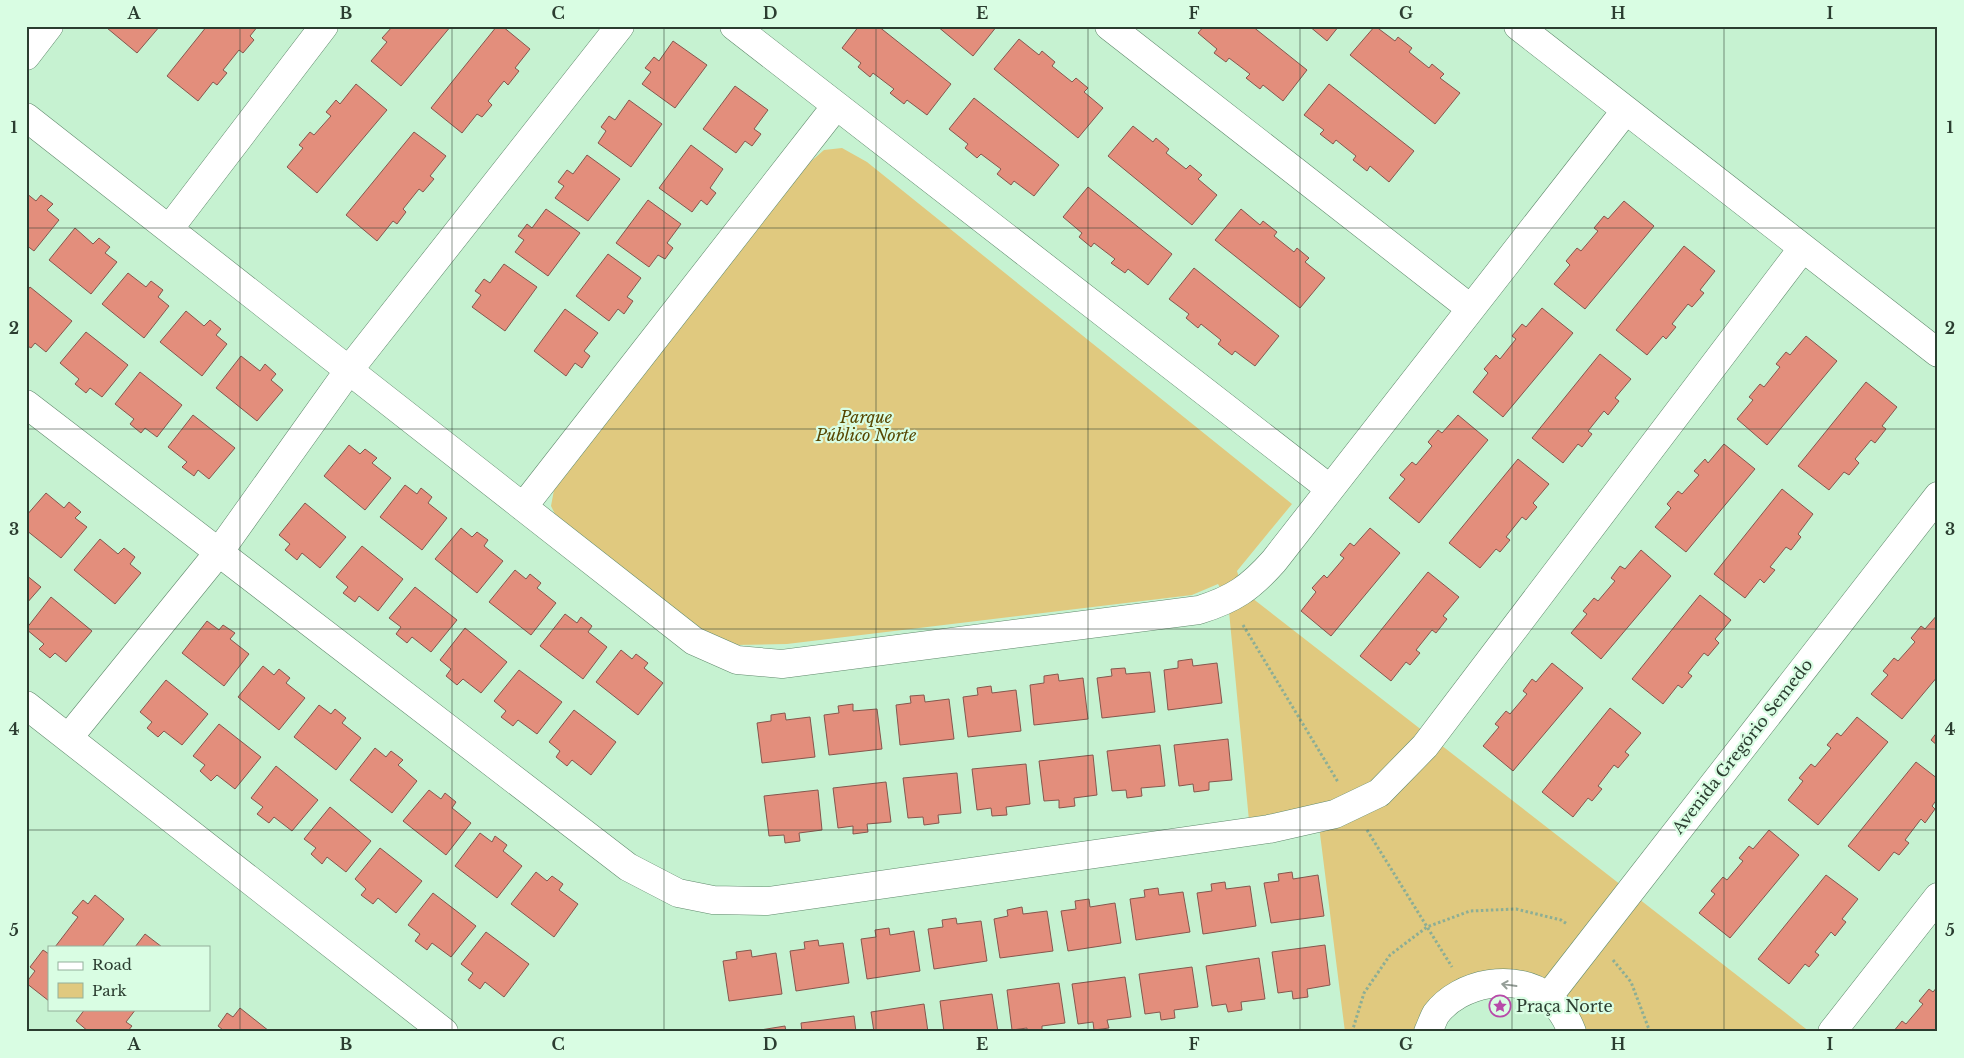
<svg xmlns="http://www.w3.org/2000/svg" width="1964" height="1058" viewBox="0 0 1964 1058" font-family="'Libre Baskerville',serif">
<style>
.green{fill:#e0c97f}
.building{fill:#e38e7c;stroke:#85574d}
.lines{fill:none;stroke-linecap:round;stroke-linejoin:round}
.street-casing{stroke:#60896c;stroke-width:29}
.path{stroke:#8cae95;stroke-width:3;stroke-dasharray:2.5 2.5;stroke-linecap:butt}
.street{stroke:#fff;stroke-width:28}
.oneway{stroke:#959e98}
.grid{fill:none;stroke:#2b3d30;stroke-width:1;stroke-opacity:0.55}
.labels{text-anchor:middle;stroke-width:4.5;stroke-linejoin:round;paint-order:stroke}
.park-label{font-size:16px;font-style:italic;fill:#574600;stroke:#d9fde3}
.street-label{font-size:16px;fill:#2b3d30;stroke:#d9fde3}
.poi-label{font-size:16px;fill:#2b3d30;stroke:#d9fde3;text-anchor:start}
.neatline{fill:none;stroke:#2b3d30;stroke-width:2}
.grid-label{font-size:16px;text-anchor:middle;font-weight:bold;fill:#2b3d30}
</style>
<rect width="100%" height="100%" fill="#c6f2d1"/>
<path class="green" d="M842,148L867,162L1292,504L1237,571L1243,591L1810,1032H1572L1548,997L1478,986L1428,1032H1345L1318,818L1250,831L1228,601L1218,584L1192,595L787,644L734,645L705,634L558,520L551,506L554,490L808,164L824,150Z"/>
<path class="building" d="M108,26H160L137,53L107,28Z
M207,26H258L250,36L254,40L243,53L239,50L223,70L227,73L217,85L213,82L198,101L167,76Z
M393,26H451L401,86L371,61L387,42L382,38Z
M497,26H502L530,49L515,68L519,71L508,85L504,81L488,101L492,105L482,117L477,114L462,133L431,108Z
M859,26H878L951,84L927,115L907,100L904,104L890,93L894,89L873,73L870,77L858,67L861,63L842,48Z
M937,26H997L973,56Z
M1204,26H1252L1307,70L1283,101L1263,85L1260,89L1246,78L1250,74L1229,58L1226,62L1214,53L1217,49L1198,33Z
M1309,26H1339L1327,41Z
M1375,26L1395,41L1398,37L1412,48L1409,52L1429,68L1432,64L1444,74L1440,78L1460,93L1435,124L1350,55Z
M1019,39L1039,55L1042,51L1055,62L1052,66L1072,82L1076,78L1088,88L1084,92L1103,108L1078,138L994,69Z
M673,41L707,65L675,108L642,84L651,72L645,68L654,57L659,61Z
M356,84L387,110L317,193L287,167L303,148L299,145L310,132L314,135L331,116L326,112L336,100L340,104Z
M1329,84L1414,151L1389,182L1370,166L1367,171L1353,160L1356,156L1336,140L1333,144L1320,134L1324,130L1304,115Z
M735,86L768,110L754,129L761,134L752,146L745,141L736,153L703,129Z
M974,98L1059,165L1034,196L1014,181L1011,185L997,174L1001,169L981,154L977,158L965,148L968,144L949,129Z
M629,100L662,124L631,167L598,143L606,131L601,127L609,116L615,120Z
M1133,126L1153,142L1156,138L1169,149L1166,153L1186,169L1190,165L1202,175L1198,179L1217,195L1192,225L1108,156Z
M414,132L446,156L430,176L434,179L423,192L419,189L403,209L406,212L397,224L393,221L377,241L346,215Z
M691,145L723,169L710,188L716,193L707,205L701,200L692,212L659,188Z
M587,155L620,179L588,221L555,198L564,186L558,182L567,170L573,174Z
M1088,187L1172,254L1148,285L1128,269L1125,273L1111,263L1115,259L1094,243L1091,247L1079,237L1082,233L1063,217Z
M26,193L36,201L41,195L53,204L47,210L59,220L34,251L26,245Z
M648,200L681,224L667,243L673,248L665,259L658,255L649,267L616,243Z
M1624,201L1654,226L1585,309L1554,284L1570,265L1566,261L1577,248L1581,251L1598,231L1594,228L1604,216L1608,219Z
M546,209L580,233L548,276L515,252L524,240L518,236L527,224L532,228Z
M1241,209L1260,225L1263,221L1277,232L1274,236L1294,252L1297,248L1309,258L1305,262L1325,278L1300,308L1215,240Z
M75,228L93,244L99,238L110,247L105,253L117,262L91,294L49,260Z
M1684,246L1715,271L1700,290L1704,293L1692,307L1688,304L1672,324L1676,327L1666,339L1663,336L1647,355L1616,330Z
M608,254L641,278L627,297L633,301L624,314L618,309L609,321L576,296Z
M504,264L537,287L505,331L472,307L481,295L475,291L484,279L490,283Z
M1194,268L1279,336L1255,366L1235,351L1232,355L1218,344L1221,340L1201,324L1198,328L1186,318L1189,314L1169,299Z
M128,273L146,287L151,281L163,290L158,297L169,306L144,338L102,304Z
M30,287L72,321L46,352L35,343L31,348L26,345V292Z
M1542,308L1573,333L1503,417L1473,392L1488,373L1484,369L1496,355L1500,359L1516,339L1512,336L1522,324L1526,327Z
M565,309L598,333L584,351L590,356L582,368L575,363L566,376L534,351Z
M186,311L204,326L210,320L221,329L216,335L227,344L202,376L160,342Z
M86,332L128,365L102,397L90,388L86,393L75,384L79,379L60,363Z
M1806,336L1837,361L1767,445L1737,419L1753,400L1749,397L1760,384L1764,387L1780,367L1776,364L1786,352L1790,355Z
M1600,354L1631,379L1615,398L1619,401L1608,415L1604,411L1588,431L1592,434L1582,447L1578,444L1563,463L1532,438Z
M241,356L260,371L265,364L276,374L271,380L283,390L257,421L216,388Z
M140,372L182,405L157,437L145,428L141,433L130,424L134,419L115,404Z
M1866,382L1897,407L1882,426L1886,429L1875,443L1871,440L1855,459L1859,463L1849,475L1844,472L1829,490L1798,466Z
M193,415L235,448L209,479L198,470L194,476L182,467L187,462L168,447Z
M1458,415L1488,440L1419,523L1389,498L1405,479L1400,475L1412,462L1416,465L1432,446L1428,442L1438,430L1442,433Z
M1724,444L1755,469L1686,552L1655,527L1671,508L1667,504L1678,491L1682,494L1699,475L1694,471L1705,459L1708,463Z
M349,445L360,454L365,449L377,458L372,463L391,478L365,510L324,476Z
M1518,459L1549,484L1533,503L1537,507L1526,520L1522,517L1506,537L1510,540L1500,552L1496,549L1480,568L1449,543Z
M405,485L417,494L421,488L432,497L428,503L447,518L422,550L380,517Z
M1782,489L1813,514L1798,534L1801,537L1791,550L1786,547L1770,567L1775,570L1764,583L1760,579L1745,598L1714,574Z
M46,493L64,508L69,502L81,512L75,518L87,527L61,558L26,530V516Z
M305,503L346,537L320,568L302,553L297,560L285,550L290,544L279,535Z
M461,528L472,537L477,532L488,540L484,546L503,561L477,593L435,559Z
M1370,528L1400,553L1331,636L1301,611L1316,592L1312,588L1324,575L1327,578L1344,558L1340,555L1350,543L1354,546Z
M100,539L118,554L124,548L135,557L130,564L141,573L115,604L74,570Z
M362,546L403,579L378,611L359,596L355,602L343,593L348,587L336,577Z
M1641,550L1671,576L1601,659L1571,633L1587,614L1583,611L1594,598L1598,601L1615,581L1611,578L1620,566L1625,569Z
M515,570L526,579L530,574L541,583L537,588L556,603L531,635L489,602Z
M1428,572L1459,597L1443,616L1447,619L1436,633L1432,630L1416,650L1420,653L1410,665L1406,662L1391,681L1360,656Z
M26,575L41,587L26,604Z
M415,587L457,620L431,652L412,637L407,643L396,634L401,627L389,618Z
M1700,595L1731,620L1715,639L1719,643L1708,656L1704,653L1688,673L1692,676L1682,688L1678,685L1663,704L1632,679Z
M51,597L92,631L66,662L55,653L50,658L39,649L44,644L26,629Z
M565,614L577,623L581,617L592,626L588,632L607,647L583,679L540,646Z
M1938,614V676L1902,719L1871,694L1888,675L1883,671L1894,658L1898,661L1915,642L1911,638L1921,626L1925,629Z
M207,621L219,630L223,625L235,633L230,639L249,654L224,686L182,653Z
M465,628L507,662L481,693L463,679L457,685L446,676L451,669L440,660Z
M621,650L632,659L636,654L648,663L644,668L663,683L638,715L596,682Z
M1192,659L1193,666L1217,663L1222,703L1168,710L1164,670L1178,668V661Z
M1552,663L1583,688L1513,771L1483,746L1499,727L1495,724L1506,711L1510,714L1527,694L1523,691L1532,679L1536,682Z
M263,666L274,675L279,669L290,678L286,683L305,698L279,730L238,697Z
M1125,668L1126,674L1150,672L1155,712L1102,718L1097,678L1112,676L1111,669Z
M519,670L562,702L537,734L518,720L513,726L501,717L506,711L494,701Z
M1058,674L1059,681L1083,678L1088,719L1034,725L1030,685L1044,683V676Z
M166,680L208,714L182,745L164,731L158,737L147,728L152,722L140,712Z
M991,686L992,693L1016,690L1021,731L968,737L963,697L978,695L977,688Z
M924,695L925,702L949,699L954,739L900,745L896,705L911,703L910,696Z
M853,704V711L877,709L882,749L829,755L824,715L839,713L838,706Z
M319,705L331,714L335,709L346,718L342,723L361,738L336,770L294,737Z
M1610,708L1641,733L1625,752L1629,755L1618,768L1614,765L1598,786L1602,789L1592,801L1588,798L1573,817L1542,792Z
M574,710L616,742L591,775L572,760L567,766L556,757L560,751L549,742Z
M785,713L786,720L810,717L815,757L762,763L757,723L771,721V715Z
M1857,717L1888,742L1818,825L1788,800L1803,781L1799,778L1811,764L1815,767L1831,748L1827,745L1837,733L1841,736Z
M219,724L261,757L235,789L217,775L211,781L200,771L205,765L193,756Z
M1938,731V746L1931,740Z
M1228,739L1232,780L1209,782V790L1194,792L1193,784L1179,786L1174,745Z
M1160,745L1165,786L1141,788L1142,796L1127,798L1126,790L1112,791L1107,751Z
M375,748L386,757L391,751L403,760L398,765L417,781L392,813L350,780Z
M1093,755L1097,795L1074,798L1075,806L1059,808V800L1044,801L1039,761Z
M1916,762L1938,779V798L1932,806L1935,809L1925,823L1921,819L1905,840L1909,843L1899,855L1894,852L1879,871L1848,846Z
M1026,764L1030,804L1006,807L1007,815L992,816L991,808L977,810L972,769Z
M276,766L318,800L292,831L274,817L269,823L257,814L263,807L251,798Z
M957,773L961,813L938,815L939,823L924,825L923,817L908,818L903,778Z
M886,782L891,822L867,824L868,832L853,834V826L838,828L833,788Z
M429,790L441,799L445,793L456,802L452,808L471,823L446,855L403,821Z
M818,790L822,830L799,833L800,841L785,843L784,835L769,836L764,796Z
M330,807L371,841L346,872L327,857L322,864L311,854L316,848L304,839Z
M1769,830L1799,855L1730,938L1699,913L1715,894L1711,891L1723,877L1727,880L1743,861L1739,858L1749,846L1753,849Z
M480,833L492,842L495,836L507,845L503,851L522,866L497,898L455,866Z
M380,848L422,881L396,913L378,898L373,904L361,895L366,889L355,879Z
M536,872L547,881L552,876L563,884L559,890L578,904L554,937L511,904Z
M1292,872L1293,879L1318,875L1324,916L1271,923L1264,883L1279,881L1278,874Z
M1826,875L1858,899L1842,919L1846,922L1835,936L1831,932L1815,952L1819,955L1809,967L1805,964L1789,984L1758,959Z
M1225,882L1226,889L1250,886L1256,926L1203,934L1197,893L1212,891L1211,884Z
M1158,888L1159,895L1183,892L1190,932L1136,940L1130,899L1145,897L1144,890Z
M433,893L476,926L451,957L432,943L427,950L415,941L420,934L408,925Z
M95,895L124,919L102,947H55L78,917L72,913L83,900L88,904Z
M1089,899L1090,907L1115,903L1121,943L1068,951L1061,911L1076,909L1075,901Z
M1022,907L1023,914L1047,911L1053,951L1000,958L994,919L1008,916L1007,910Z
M956,918L957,924L981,921L987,961L934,969L928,929L943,927L942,920Z
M889,928L890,935L914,931L920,971L867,979L861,939L876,937L875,930Z
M486,932L529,964L504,997L485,982L480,989L468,980L473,973L461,964Z
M145,934L162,947H135Z
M818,940L819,946L843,943L849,983L796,991L790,951L805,949L804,942Z
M1325,945L1330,985L1307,989L1308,997L1293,999L1292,991L1278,993L1272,952Z
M43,950L49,954V1001L26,983L35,971L30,967Z
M751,950L752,957L776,953L782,994L729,1001L723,961L737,959L736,952Z
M1259,958L1265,999L1241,1002L1242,1010L1228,1012L1226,1004L1212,1006L1206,966Z
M1192,967L1198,1007L1174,1010L1175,1018L1161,1020L1160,1012L1145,1014L1139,974Z
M1125,977L1131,1017L1107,1020L1109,1028L1094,1030L1093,1022L1078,1024L1072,984Z
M1059,983L1065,1023L1042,1026V1032H1027V1028L1012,1030L1007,990Z
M1938,986V1032H1893L1902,1021L1906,1024L1923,1004L1919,1001L1929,989L1933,992Z
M992,994L998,1032H944L940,1001Z
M924,1004L928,1032H874L871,1012Z
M240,1008L269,1031V1032H222L223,1030L218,1026L227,1013L233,1017Z
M85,1009H136L126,1022L132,1026L127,1032H89L76,1021Z
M854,1016L856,1032H802L801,1023Z
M785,1026L786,1032H748Z"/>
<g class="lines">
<g class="street-casing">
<path id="street" d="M734,26L1329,488
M1109,26L1470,308
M1518,26L1938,353
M26,56L49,26
M26,117L694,641L737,660L782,664L1199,610C1234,599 1250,588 1274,561L1626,110
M169,229L324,26
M26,404L628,867L678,893L713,900L768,901L1269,829L1335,814L1379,793L1425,746L1802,249
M523,507L836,106
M26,705L444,1032
M69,737L219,552L349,370L620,26
M1548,997L1938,496
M1428,1032C1431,1026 1433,1019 1436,1014C1460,982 1516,972 1548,997C1559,1006 1567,1019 1572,1032
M1832,1032L1938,897"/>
</g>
<path class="path" d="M1243,625L1338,782
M1367,830L1452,967
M1613,960L1631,982L1650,1032
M1352,1032L1364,993L1390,955L1427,927L1470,911L1516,909L1561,920L1567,924"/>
<use href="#street" class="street"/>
</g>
<defs><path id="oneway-shaft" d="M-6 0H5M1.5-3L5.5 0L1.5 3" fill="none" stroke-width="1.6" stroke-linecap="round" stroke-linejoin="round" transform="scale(1.25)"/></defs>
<use class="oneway" href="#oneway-shaft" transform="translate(1509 985) rotate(-172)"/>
<path class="grid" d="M240,26V1032M452,26V1032M664,26V1032M876,26V1032M1088,26V1032M1300,26V1032M1512,26V1032M1724,26V1032M26,228H1938M26,429H1938M26,629H1938M26,830H1938"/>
<defs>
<g id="sight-ring" transform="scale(1.125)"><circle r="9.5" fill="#d9fde3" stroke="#b84aa9" stroke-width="1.5"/><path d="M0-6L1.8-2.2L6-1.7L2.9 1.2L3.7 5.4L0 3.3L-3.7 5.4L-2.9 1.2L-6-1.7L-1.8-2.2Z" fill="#b84aa9"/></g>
</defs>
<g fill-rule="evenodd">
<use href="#sight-ring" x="1500" y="1006"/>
</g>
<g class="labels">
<g class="park-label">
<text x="866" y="423">Parque<tspan x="866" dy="18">Público Norte</tspan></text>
</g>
<g class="street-label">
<text transform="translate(1742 746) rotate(-52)" y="6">Avenida Gregório Semedo</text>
</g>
<g class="poi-label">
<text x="1516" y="1012">Praça Norte</text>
</g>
</g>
<rect width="1964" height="1058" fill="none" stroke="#d9fde3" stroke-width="55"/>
<rect x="48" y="946" width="162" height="65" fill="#d9fde3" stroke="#93b09b"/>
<rect x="58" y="962" width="25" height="8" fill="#ffffff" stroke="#93b09b"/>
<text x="92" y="970" font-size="15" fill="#2b3d30">Road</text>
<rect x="58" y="983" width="25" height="15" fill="#e0c97f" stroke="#93b09b"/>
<text x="92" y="996" font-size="15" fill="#2b3d30">Park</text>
<rect x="28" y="28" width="1908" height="1002" class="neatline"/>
<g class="grid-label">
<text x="134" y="19">A</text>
<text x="346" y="19">B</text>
<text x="558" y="19">C</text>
<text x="770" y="19">D</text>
<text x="982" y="19">E</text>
<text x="1194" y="19">F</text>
<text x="1406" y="19">G</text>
<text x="1618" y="19">H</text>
<text x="1830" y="19">I</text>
<text x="14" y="133">1</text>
<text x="1950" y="133">1</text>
<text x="14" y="334">2</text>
<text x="1950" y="334">2</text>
<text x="14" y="535">3</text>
<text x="1950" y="535">3</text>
<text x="14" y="735">4</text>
<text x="1950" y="735">4</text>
<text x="14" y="936">5</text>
<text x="1950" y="936">5</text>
<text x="134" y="1050">A</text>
<text x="346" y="1050">B</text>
<text x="558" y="1050">C</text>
<text x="770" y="1050">D</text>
<text x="982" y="1050">E</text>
<text x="1194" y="1050">F</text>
<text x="1406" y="1050">G</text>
<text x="1618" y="1050">H</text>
<text x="1830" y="1050">I</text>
</g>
</svg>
